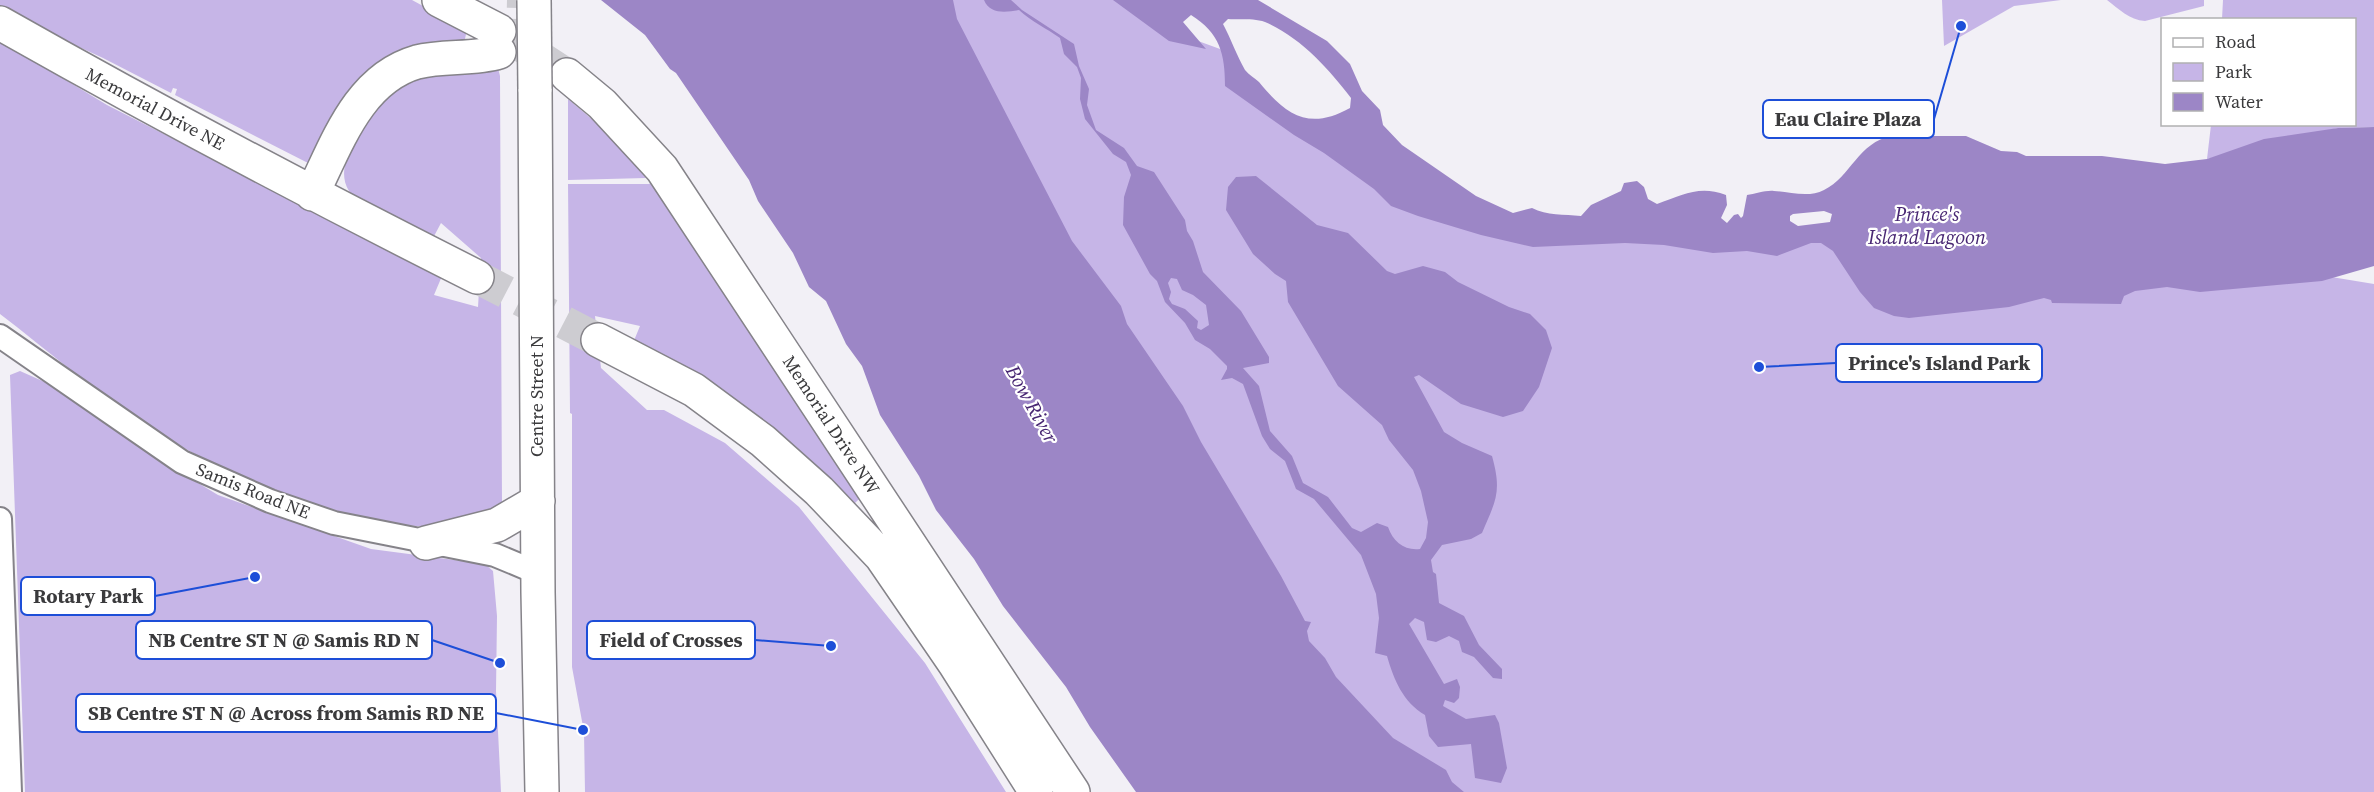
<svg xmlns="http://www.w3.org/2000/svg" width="2374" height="792" viewBox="0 0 2374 792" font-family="'Source Serif 4',serif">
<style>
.green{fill:#c6b5e7}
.water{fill:#9c86c6;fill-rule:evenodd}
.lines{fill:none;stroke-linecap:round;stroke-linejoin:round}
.minor-tunnel{stroke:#cdccd1;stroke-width:22;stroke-dasharray:22 11;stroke-linecap:butt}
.secondary-tunnel{stroke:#cdccd1;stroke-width:33;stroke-dasharray:33 16;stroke-linecap:butt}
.minor-casing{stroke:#858389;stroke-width:26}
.secondary-casing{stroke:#858389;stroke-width:36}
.minor{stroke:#fff;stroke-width:22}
.secondary{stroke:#fff;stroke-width:33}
.secondary-bridge-casing{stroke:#858389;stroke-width:36;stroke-linecap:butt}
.secondary-bridge{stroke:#fff;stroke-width:33}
.labels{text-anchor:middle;stroke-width:4.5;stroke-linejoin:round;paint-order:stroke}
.street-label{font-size:18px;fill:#3a3a3c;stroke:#fff}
.water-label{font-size:20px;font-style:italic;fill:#482773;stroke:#fff}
.leader{fill:none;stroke:#1d4ed8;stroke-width:2}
.callout-dot{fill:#1d4ed8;stroke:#fff;stroke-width:2}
.callout{fill:#fff;stroke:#1d4ed8;stroke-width:2}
.callout-label{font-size:20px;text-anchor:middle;font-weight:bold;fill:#3a3a3c}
</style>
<rect width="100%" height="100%" fill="#f2f0f6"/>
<path class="green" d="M0,0H412L467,30L464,43L423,46L312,162L308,163L175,95L177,89L173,88L171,93L103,58L27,23L0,6Z
M944,0H1126L1157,26L1231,53L1261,99L1482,229L1798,232L2301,272L2374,284V792H1460L1388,742L1302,642L1066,244Z
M1942,0H2061L2014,6L1944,46Z
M2107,0H2204V6L2145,21C2129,20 2119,9 2107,0Z
M2223,0H2374V127L2338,128L2207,159L2211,125L2354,124V20L2222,19Z
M0,40L107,105L442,276L434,295L478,307L481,258L441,223L432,240C413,230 359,206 349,191C339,175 346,158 354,143C361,132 366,117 375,107C406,70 453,72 498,68L500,76L502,504C488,511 472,520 456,523C366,542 215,471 141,422C92,389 47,350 0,314Z
M568,99L613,137L646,178L568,180Z
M653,181L862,496L855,503L789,441L758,418L633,343L640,326L595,316L601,368L647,410H664L725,443L799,507L925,663L1006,792H585L584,732L572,667V414L570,413L568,184H649Z
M20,371L47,383L155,457L218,495L371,549L485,564L493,571L497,616L496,691L501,792H25L10,375Z"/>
<path class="water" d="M601,0H953L957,19L1072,241L1121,306L1127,324L1183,406L1201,442L1281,576L1305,621L1311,622L1307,631L1309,641L1325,658L1336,677L1393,738L1446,770L1452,782L1464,792H1136L1090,727L1066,687L1003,606L974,559L936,510L919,476L880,415L862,366L846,344L826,301L809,287L793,253L758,201L749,180L676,73L670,69L645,35Z
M984,0H1011L1022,10L1074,44L1079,66L1089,89L1087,105L1096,130L1124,148L1137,166L1154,172L1185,220L1187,231L1193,241L1203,272L1241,311L1269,357V363L1243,368L1259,386L1270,431L1292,456L1303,483L1328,497L1352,528L1361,532L1377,523L1388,527C1393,542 1405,551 1420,549L1426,538L1428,522L1421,491L1413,470L1389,440L1382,425L1338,386L1288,302L1286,281L1275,274L1253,254L1226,210L1228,187L1236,177L1256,176L1317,225L1348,233L1387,271L1395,274L1423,266L1445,272L1458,282L1509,307L1530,314L1546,330L1552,348L1539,387L1523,411L1503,417L1461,404L1419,375L1414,377L1444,432L1462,443L1492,456C1502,492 1496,500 1482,533L1471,539L1442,545L1431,560L1433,572L1436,574L1439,603L1464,616L1479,645L1502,669V679L1493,678L1474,657L1462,652L1459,641L1449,636L1436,642L1427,640L1424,622L1415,618L1409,624L1444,684L1457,679L1460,687L1459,698L1454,703L1445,700L1443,706L1466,719L1495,715L1499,723L1507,768L1501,783L1475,778L1471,744L1438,747L1429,736L1425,715C1403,702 1394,680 1387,656L1375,653L1379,618L1376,594L1361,555L1314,499L1296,489L1285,461L1270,449L1262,436L1243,384L1232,378L1221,380L1227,369V366L1210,349L1195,340L1185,323L1165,302L1157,281L1150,274L1123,225L1124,197L1131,175L1126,162L1113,154L1085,119L1080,99L1081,78L1077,67L1064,54L1060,38C1046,28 1032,22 1019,10C1007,12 990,15 984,0ZM1171,278L1177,279L1182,290L1193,295L1206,305L1209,325L1201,330L1197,328L1198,321L1185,309L1172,304L1169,299L1171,292L1168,283Z
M1113,0H1258L1327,41L1350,64L1362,91L1380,110L1383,125L1402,145L1476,196L1513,213L1532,208C1547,216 1564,214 1581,216L1591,205L1621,191L1624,183L1637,181L1644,187L1648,199L1657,204C1683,195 1699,185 1726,195L1727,205L1721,218L1727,223L1734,215L1738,214L1741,218L1743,216L1747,195C1755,194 1766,190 1774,191C1790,192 1809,198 1824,190C1851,177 1858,142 1892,136H1966L2001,151L2017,152L2026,156H2102L2165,164L2207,159L2264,139L2338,128L2374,127V266L2322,281L2200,292L2167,287L2135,291L2124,296L2121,304L2052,303L2051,300L2044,298L2009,307L1909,318L1894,316L1874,308L1860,292L1833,251L1821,243H1811L1777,256L1747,251L1713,253L1664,245L1625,243L1533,247L1481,235L1418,216L1391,206L1374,189L1324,153L1294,135L1225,86C1225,54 1220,33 1191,15L1183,22L1206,49L1169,41ZM1228,19C1239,20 1254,18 1265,22C1301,38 1328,68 1351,98L1350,108C1309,131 1286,115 1259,82C1255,78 1249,75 1245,70C1237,56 1231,39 1223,24ZM1824,211L1832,214L1830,222L1798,226L1790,221V216L1793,214Z"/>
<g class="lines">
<path class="minor-tunnel" d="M517,41L518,0"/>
<path class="secondary-tunnel" d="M499,31L567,75
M477,277L598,340"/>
<g class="minor-casing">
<path id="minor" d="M0,336L182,462L270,501L334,523L495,555L538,573
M0,519L10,792"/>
</g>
<g class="secondary-casing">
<path id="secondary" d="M439,0L499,31
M0,23C157,112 316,196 477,277
M567,75L602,104L662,169L1073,792
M535,89L538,592L542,792
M312,194C337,144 358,79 417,62C444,55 473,60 499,52
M598,340L694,390L763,441L819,491L881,556L955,664L1036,792
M426,543L497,525L538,501"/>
</g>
<use href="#minor" class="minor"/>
<use href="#secondary" class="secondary"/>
<g class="secondary-bridge-casing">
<path id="secondary-bridge" d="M534,0L535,89"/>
</g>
<use href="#secondary-bridge" class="secondary-bridge"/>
</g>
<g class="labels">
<g class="street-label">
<text transform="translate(155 109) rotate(28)" y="6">Memorial Drive NE</text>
<text transform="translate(537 396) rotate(-90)" y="6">Centre Street N</text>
<text transform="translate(831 425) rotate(57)" y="6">Memorial Drive NW</text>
<text transform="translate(253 491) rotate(22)" y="6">Samis Road NE</text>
</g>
<g class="water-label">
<text x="1927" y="221">Prince's<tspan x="1927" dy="23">Island Lagoon</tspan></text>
<text transform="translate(1032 404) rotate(61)" y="7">Bow River</text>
</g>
</g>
<path class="leader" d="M1961 26L1934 119M1759 367L1836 363M255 577L155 596M500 663L432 640M831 646L755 640M583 730L496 713"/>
<g class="callout-dot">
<circle cx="1961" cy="26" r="6"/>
<circle cx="1759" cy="367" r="6"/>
<circle cx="255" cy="577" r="6"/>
<circle cx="500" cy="663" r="6"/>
<circle cx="831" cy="646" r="6"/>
<circle cx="583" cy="730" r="6"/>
</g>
<g class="callout">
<rect x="1763" y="100" width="171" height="38" rx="6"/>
<rect x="1836" y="344" width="206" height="38" rx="6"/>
<rect x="21" y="577" width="134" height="38" rx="6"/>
<rect x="136" y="621" width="296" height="38" rx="6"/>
<rect x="587" y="621" width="168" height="38" rx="6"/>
<rect x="76" y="694" width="420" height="38" rx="6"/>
</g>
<g class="callout-label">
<text x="1848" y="126">Eau Claire Plaza</text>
<text x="1939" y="370">Prince's Island Park</text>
<text x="88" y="603">Rotary Park</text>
<text x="284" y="647">NB Centre ST N @ Samis RD N</text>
<text x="671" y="647">Field of Crosses</text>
<text x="286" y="720">SB Centre ST N @ Across from Samis RD NE</text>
</g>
<rect x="2161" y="18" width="195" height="108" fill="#ffffff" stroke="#b0b0b1" stroke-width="1.5"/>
<rect x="2173" y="38" width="30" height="9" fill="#ffffff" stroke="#b0b0b1" stroke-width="1.5"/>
<text x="2215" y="48" font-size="18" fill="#3a3a3c">Road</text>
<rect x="2173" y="63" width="30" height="18" fill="#c6b5e7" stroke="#b0b0b1" stroke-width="1.5"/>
<text x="2215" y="78" font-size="18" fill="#3a3a3c">Park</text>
<rect x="2173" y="93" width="30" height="18" fill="#9c86c6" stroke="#b0b0b1" stroke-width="1.5"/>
<text x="2215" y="108" font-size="18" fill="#3a3a3c">Water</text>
</svg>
